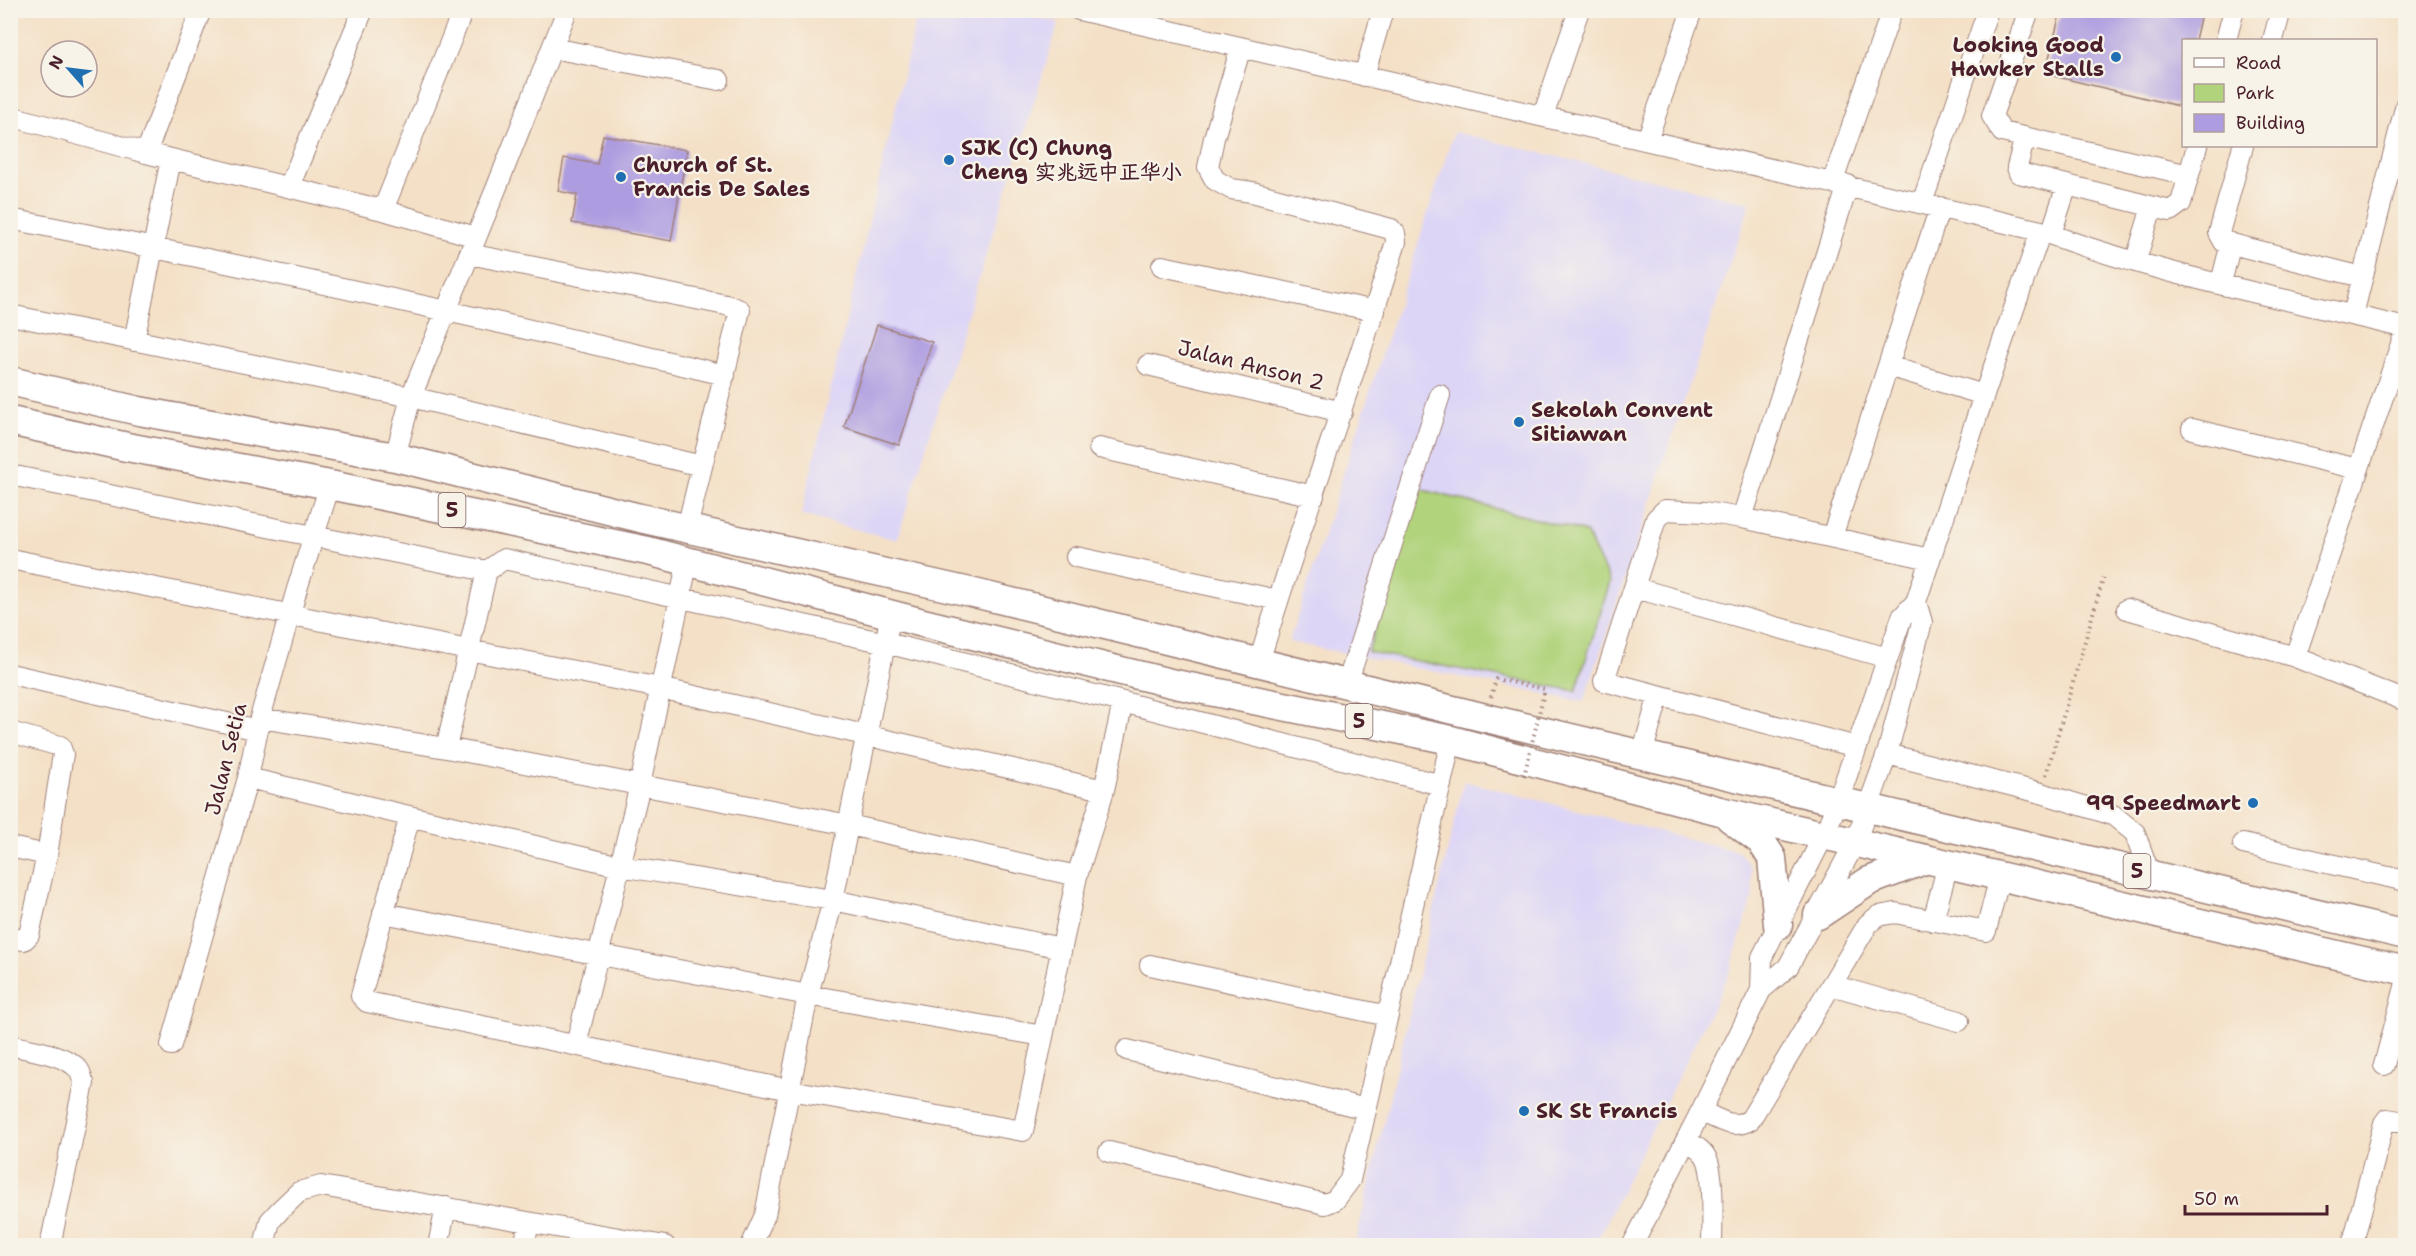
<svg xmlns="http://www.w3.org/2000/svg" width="2416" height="1256" viewBox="0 0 2416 1256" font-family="'Shantell Sans','LXGW WenKai TC',sans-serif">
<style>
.built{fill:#ddd5f6}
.green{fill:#b0d37b;stroke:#7d7953;stroke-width:1.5}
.building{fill:#ae9ce0}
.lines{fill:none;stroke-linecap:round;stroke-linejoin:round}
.minor-casing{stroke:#9f8078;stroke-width:22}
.highway-casing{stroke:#9f8078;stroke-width:31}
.path{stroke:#9f8078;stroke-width:4;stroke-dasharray:1.5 4.5;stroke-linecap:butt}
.minor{stroke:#fff;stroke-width:20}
.highway{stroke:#fff;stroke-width:28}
.path-bridge{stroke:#9f8078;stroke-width:4;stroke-dasharray:1.5 4.5;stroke-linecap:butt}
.poi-dot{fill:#1f6fb2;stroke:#f7f3e8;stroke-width:2}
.labels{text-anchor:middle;stroke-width:4.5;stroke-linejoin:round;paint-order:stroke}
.shield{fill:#f7f3e8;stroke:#7e5f64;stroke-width:1.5}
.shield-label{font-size:20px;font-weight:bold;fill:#4a1f2b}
.poi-label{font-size:21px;font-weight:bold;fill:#4a1f2b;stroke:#f7f3e8;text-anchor:start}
.street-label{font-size:21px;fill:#4a1f2b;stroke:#f7f3e8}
</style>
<rect width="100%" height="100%" fill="#f7f3e8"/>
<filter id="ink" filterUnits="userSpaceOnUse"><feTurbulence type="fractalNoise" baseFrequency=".0167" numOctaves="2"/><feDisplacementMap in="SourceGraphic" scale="12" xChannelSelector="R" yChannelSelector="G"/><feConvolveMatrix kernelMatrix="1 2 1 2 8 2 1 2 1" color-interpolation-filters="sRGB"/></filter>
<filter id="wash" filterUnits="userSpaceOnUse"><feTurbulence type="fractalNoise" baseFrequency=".008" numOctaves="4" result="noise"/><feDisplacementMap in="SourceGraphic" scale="24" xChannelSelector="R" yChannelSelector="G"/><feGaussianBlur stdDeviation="1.35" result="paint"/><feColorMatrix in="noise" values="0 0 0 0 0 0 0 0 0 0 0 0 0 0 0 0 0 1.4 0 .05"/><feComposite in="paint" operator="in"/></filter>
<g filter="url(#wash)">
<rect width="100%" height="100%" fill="#f4e0c6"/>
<path class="built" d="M918,11H1008L1059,22L897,540L801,515Z
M1454,132L1750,203L1584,702L1289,642Z
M1464,781L1739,852L1751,867L1753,896L1728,976L1595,1245H1355Z"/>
<path class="green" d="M1420,489L1586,532L1610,582L1576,691L1368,652Z"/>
<g id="blocks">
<path class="building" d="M2061,10H2202L2195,40H2184V88L2179,106L2045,74Z
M603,135L687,150L671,241L572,223L577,195L558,191L564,158L597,164Z
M877,325L932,342L899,445L844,427Z"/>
</g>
</g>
<g filter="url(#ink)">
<use href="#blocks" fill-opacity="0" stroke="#9f8078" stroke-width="1.5"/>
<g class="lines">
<g class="minor-casing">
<path id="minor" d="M1079,10L2041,231C2158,275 2284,298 2406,328
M2029,10L1992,116L2002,132L2189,175
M2226,40L2234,10
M2273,40L2281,10
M1241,47L1214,138L1208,167L1215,180L1231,189L1252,192L1391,229L1395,233L1396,242C1352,383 1302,521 1259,662
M552,48L719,80
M1364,76L1383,10
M10,116L146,153L383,210L476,237
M1543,116L1579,10
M2025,137L2017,167L2019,173L2170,211L2181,203L2197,146
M1647,140L1692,10
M2243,146L2219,233L2224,242L2362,277
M146,153L201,10
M1833,181L1892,10
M1848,185L1742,518L1930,559
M289,187L363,10
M1922,203L1988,10
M383,210L463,10
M10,219C250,266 488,319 725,375
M2051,234L2067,185
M469,254L726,305L740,310L687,528
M2136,260L2152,207
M1162,266L1375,311
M2221,283L2231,243
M10,315L411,397L702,466
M2353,315L2406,104
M134,341L171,159
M1148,365L1342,412
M1888,366L1984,395
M2192,429L2358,469
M1099,448L1314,496
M395,457L411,397L498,184L567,10
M10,475L487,571L504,559L886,643L1123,702L1441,785
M1742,518L1704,512L1665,510L1656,519L1604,681L1857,747
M1832,537L1940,207
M1076,557L1278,600
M10,559L660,688L1104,790
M1635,588L1888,658
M2127,609L2295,657L2406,701
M2295,657L2406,329
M10,674L258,730
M1347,684L1440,395
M260,718L446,748L849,825L1077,876
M10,732L60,746L63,754L47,855L29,935L24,940L10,938
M446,748L487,571
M1642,754L1659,695
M1887,754L2041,793L2113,815L2135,833L2150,875
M248,778L620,866L833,900L1061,948
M410,816L361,996L367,1002L790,1090L1023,1131L1077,876L1104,790L1123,702
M2243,844L2406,881
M10,847L47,855
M383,913L808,995L1043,1036
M1933,921L1948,864
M1150,965L1388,1016
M1831,985L1959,1021
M1761,990L1788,967L1855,843L1887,754L1922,622L1916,602
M10,1045C29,1050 67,1054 79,1070C81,1073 82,1079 84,1083L50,1246
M171,1045L248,778L260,718L297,589L330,485
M576,1045L640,785L688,560
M1127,1050L1366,1109
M2384,1065L2406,983
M1701,1111C1718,1119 1733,1130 1750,1120L1868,924L1878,916L1895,913L1986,931L2000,876
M1686,1141C1695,1146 1703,1150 1707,1159C1715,1176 1712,1226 1712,1246
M1109,1152L1325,1204L1335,1200L1350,1180L1451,740
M264,1246L270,1221L280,1210L299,1192L321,1186L665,1246
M438,1246L446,1207
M524,1246L529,1223
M751,1246L765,1215L808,995L833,900L891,614
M1632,1246L1701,1111L1761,990L1762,957L1824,835L1838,801L1902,617L1916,602L1984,395L2041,231
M2352,1246L2384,1123L2387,1119L2406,1122"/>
</g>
<g class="highway-casing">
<path id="highway" d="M10,381L139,411L395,457L640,518L970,592L1486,718L2406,935
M10,421L127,447L330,485L648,551L927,624L1175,684L1451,740L1720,811L2406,971
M1730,818L1761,841L1772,858L1778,925
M1818,915L1869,881L1927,859"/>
</g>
<path class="path" d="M1491,697L1496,679L1545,689
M2046,775L2104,576"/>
<use href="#minor" class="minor"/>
<use href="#highway" class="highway"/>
<path class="path-bridge" d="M1524,776L1545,689"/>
</g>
</g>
<g class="poi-dot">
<circle cx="2116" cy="57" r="6"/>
<circle cx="949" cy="160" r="6"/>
<circle cx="621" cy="177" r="6"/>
<circle cx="1519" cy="422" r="6"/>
<circle cx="2253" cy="803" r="6"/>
<circle cx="1524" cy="1111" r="6"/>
</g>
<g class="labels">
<g class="shield">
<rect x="438.5" y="493" width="27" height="34" rx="4.5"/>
<rect x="1345.5" y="704" width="27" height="34" rx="4.5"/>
<rect x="2123.5" y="854" width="27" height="34" rx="4.5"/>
</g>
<g class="shield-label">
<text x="452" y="517">5</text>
<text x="1359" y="728">5</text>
<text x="2137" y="878">5</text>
</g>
<g class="poi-label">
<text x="2104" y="52" text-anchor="end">Looking Good<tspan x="2104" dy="24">Hawker Stalls</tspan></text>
<text x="961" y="155">SJK (C) Chung<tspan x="961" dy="24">Cheng 实兆远中正华小</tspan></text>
<text x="633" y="172">Church of St.<tspan x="633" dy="24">Francis De Sales</tspan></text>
<text x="1531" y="417">Sekolah Convent<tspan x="1531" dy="24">Sitiawan</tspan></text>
<text x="2241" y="810" text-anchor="end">99 Speedmart</text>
<text x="1536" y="1118">SK St Francis</text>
</g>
<g class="street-label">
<text transform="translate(1251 365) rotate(14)" y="7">Jalan Anson 2</text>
<text transform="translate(226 759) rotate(-76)" y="7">Jalan Setia</text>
</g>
</g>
<rect width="2416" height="1256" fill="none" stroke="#f7f3e8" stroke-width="36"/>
<rect x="2182" y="39" width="195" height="108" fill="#f7f3e8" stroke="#b29e9c" stroke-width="1.5"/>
<rect x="2194" y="58" width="30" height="9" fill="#ffffff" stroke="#b29e9c" stroke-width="1.5"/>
<text x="2236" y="69" font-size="18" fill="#4a1f2b">Road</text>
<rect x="2194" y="84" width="30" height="18" fill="#b0d37b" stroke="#b29e9c" stroke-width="1.5"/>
<text x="2236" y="99" font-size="18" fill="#4a1f2b">Park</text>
<rect x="2194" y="114" width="30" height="18" fill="#ae9ce0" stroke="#b29e9c" stroke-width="1.5"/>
<text x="2236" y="129" font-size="18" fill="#4a1f2b">Building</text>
<g transform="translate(69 69) rotate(298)"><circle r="28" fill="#f7f3e8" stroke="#b29e9c" stroke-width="1.5"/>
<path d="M0-4.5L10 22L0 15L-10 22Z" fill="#1f6fb2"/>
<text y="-9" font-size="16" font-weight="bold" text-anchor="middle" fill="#4a1f2b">N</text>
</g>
<path d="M2185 1205v9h142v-9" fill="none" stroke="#4a1f2b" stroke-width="3"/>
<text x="2194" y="1205" font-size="18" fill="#4a1f2b" stroke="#f7f3e8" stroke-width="4.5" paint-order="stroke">50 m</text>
</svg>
